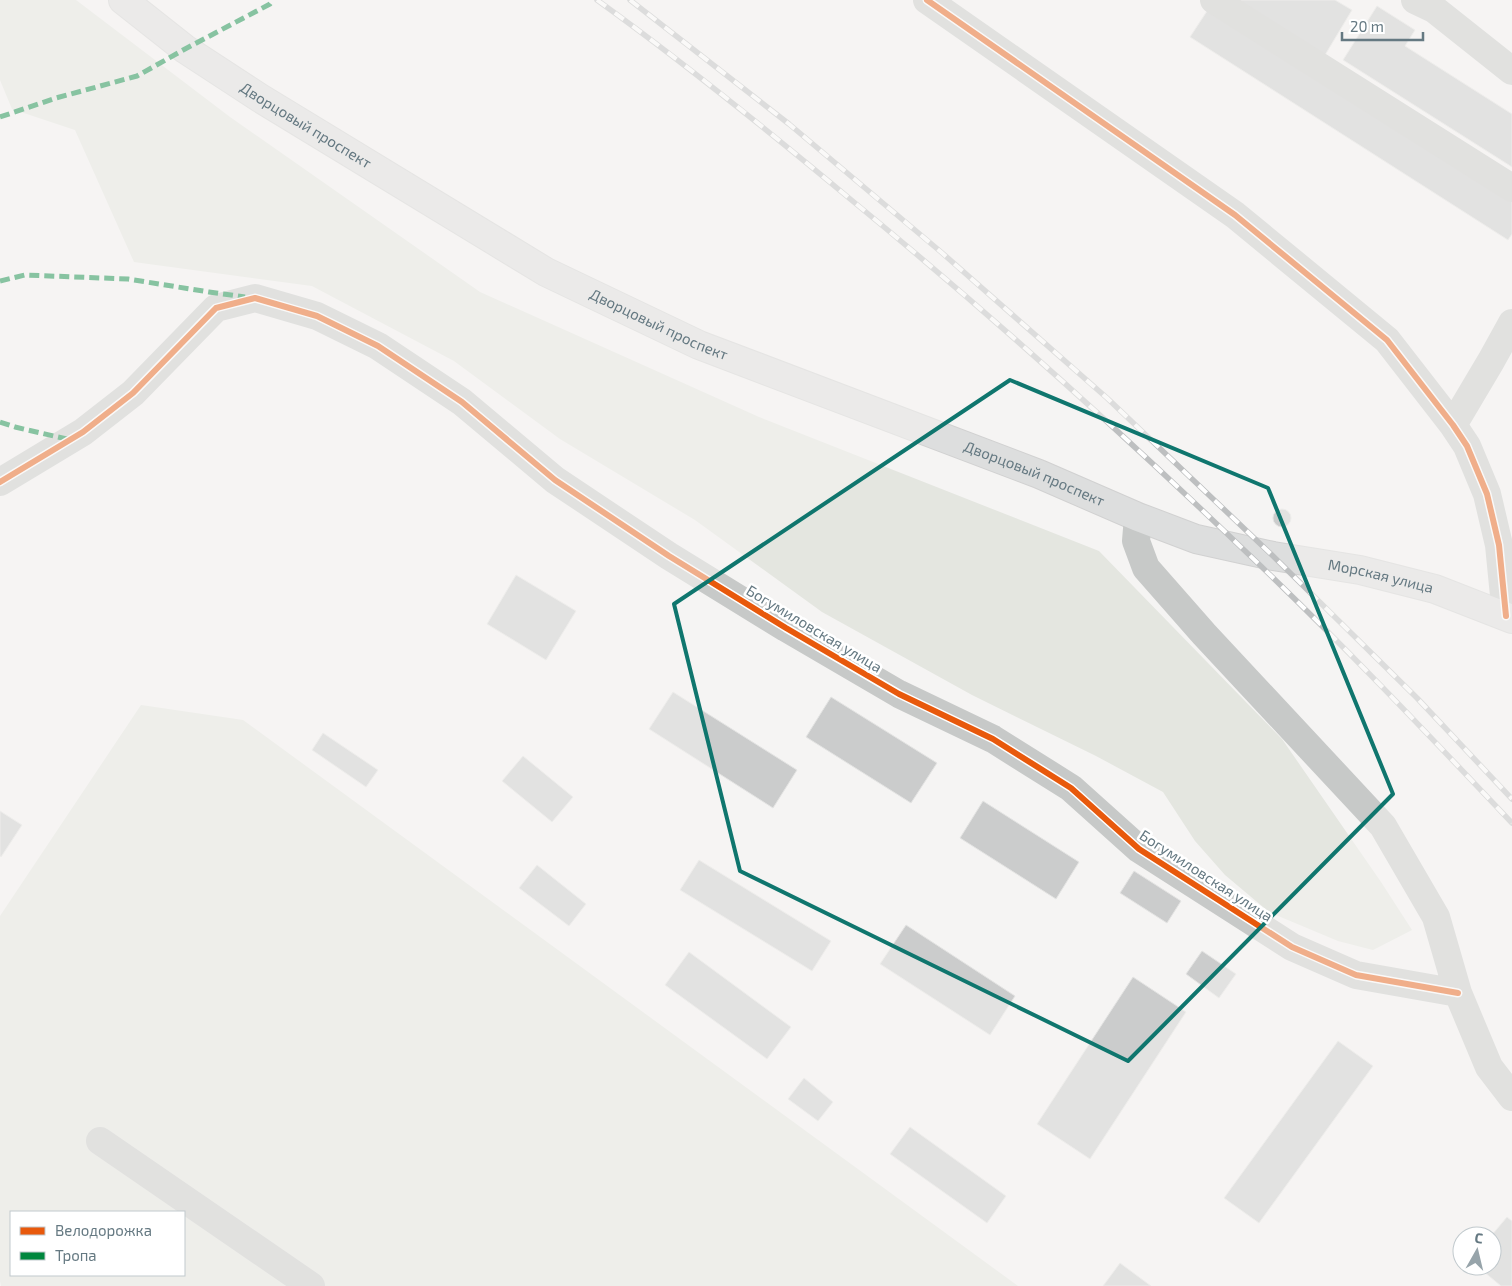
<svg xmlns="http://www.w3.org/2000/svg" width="1512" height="1286" viewBox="0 0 1512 1286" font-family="'Exo 2',sans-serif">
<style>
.green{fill:#e4e6e0;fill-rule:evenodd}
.building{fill:#cbcccc;stroke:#e4e4e3}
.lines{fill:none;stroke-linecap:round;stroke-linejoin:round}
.major-casing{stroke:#d1d1d1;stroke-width:30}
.minor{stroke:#c7c9c8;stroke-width:28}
.major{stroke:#dddede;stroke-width:28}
.rail-casing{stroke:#bdbfc0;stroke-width:5.5}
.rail{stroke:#fff;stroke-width:4;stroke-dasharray:11;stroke-linecap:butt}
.quiet{stroke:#00873e;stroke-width:5;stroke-dasharray:10 5;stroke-linecap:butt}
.cycleway-casing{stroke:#fff;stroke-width:9}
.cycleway{stroke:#e8590c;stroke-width:6}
.marked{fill:none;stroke:#0f766e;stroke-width:4;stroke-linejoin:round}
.labels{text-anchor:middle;stroke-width:5;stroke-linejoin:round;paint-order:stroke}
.street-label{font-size:15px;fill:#657982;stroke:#fff}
</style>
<rect width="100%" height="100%" fill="#f5f4f3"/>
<path class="green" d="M0,0H76L230,117L480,292L759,417L1099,551L1282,739L1381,882L1412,930L1373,950L1338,941L1269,912L1225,875L1195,841L1163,792L1096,756L972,695L822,612L695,520L560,439L454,361L312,286L134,262L75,130L12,109L0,80Z
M141,705L243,720L1018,1286H1L0,1281V916ZM11,1212H184V1275H11Z"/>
<path class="building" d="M1235,0H1335L1352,10L1325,55Z
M1211,5L1512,198V234L1508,240L1190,37Z
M1377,6L1415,30L1405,46L1512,114V167L1343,60Z
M1273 518a9 9 0 1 1 18 0a9 9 0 1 1-18 0Z
M516,575L576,611L546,660L487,624Z
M673,692L797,770L773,808L649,729Z
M831,697L937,763L911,803L806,737Z
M323,733L378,770L366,787L312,750Z
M523,756L573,797L552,822L502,781Z
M983,801L1079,862L1056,899L960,838Z
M0,811L22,825L1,857L0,856Z
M699,860L831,941L812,971L680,890Z
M537,865L586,904L569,926L519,888Z
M1134,871L1181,901L1167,923L1120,893Z
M906,925L1015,996L990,1035L880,964Z
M1202,951L1236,974L1219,998L1186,974Z
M689,952L791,1027L767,1059L665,985Z
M1133,977L1186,1012L1090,1159L1037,1124Z
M1338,1041L1373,1066L1259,1223L1224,1198Z
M804,1078L833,1102L818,1121L788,1099Z
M910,1127L1006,1196L987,1223L890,1154Z
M1507,1217L1512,1221V1286H1501L1477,1266H1492V1236H1491Z
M1120,1263L1151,1286H1103Z"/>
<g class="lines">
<g class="major-casing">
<g id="major">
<path id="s1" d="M123,0L185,49L260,98L546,272L699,345L1039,474L1138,517L1196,539L1273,556L1360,570L1435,589L1512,619"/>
</g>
</g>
<path class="minor" d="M927,0L1235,215L1387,340L1453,425L1467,446L1487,494L1499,545L1506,616
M1214,0L1512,188
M1415,0L1434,9L1512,71
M1453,425L1491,361L1512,323
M0,482L83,432L133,393L216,308L255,298L317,316L378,346L462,402L555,480L669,556L786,628L899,694L993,739L1071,788L1139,849L1292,947L1356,975L1458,993
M1138,517L1136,541L1146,568L1204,634L1383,826L1436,917L1458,993L1489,1067L1512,1097
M100,1141L311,1286"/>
<use href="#major" class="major"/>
<g class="rail-casing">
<path id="rail" d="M597,0C686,64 771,133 855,203C989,313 1118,429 1243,549C1336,637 1424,730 1512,823
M630,0L789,124L941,252L1107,398L1273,556L1417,698L1512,799"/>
</g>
<use href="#rail" class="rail"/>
<path class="quiet" d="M0,117L56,98L137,76L185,49L270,4L273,0
M0,281L25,275L128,279L209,292L245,297
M0,422L15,427L71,440"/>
<g class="cycleway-casing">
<path id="cycleway" d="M927,0L1235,215L1387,340L1453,425L1467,446L1487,494L1499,545L1506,616
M0,482L83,432L133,393L216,308L255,298L317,316L378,346L462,402L555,480L669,556L786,628L899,694L993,739L1071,788L1139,849L1292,947L1356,975L1458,993"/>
</g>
<use href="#cycleway" class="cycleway"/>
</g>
<path d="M0 0H1512V1286H0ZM1010,380L1268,488L1393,794L1128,1061L740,871L674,604Z" fill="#f5f4f3" fill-opacity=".55" fill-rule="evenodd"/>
<path class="marked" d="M1010,380L1268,488L1393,794L1128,1061L740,871L674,604Z"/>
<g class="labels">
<g class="street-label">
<text dy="5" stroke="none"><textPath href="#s1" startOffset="222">Дворцовый проспект</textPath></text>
<text dy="5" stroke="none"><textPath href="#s1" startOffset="628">Дворцовый проспект</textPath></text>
<text dy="5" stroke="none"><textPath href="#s1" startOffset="1032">Дворцовый проспект</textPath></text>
<text dy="5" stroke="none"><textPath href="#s1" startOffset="1395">Морская улица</textPath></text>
<text transform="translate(814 629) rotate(31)" y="5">Богумиловская улица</text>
<text transform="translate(1206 876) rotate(33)" y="5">Богумиловская улица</text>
</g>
</g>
<rect x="10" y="1211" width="175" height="65" fill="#ffffff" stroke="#c1c9cd"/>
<rect x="20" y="1227" width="25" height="8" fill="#e8590c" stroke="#c1c9cd"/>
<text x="55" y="1236" font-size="15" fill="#657982">Велодорожка</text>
<rect x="20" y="1252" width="25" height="8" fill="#00873e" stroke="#c1c9cd"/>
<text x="55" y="1261" font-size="15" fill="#657982">Тропа</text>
<g transform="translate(1477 1251) rotate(8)"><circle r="24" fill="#ffffff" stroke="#c1c9cd"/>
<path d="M0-4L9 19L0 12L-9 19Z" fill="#97a4aa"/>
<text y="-8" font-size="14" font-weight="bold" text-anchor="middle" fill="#657982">С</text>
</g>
<path d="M1342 32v8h81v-8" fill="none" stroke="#657982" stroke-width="2.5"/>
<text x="1350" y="32" font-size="15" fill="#657982" stroke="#ffffff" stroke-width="4" paint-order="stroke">20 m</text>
</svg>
